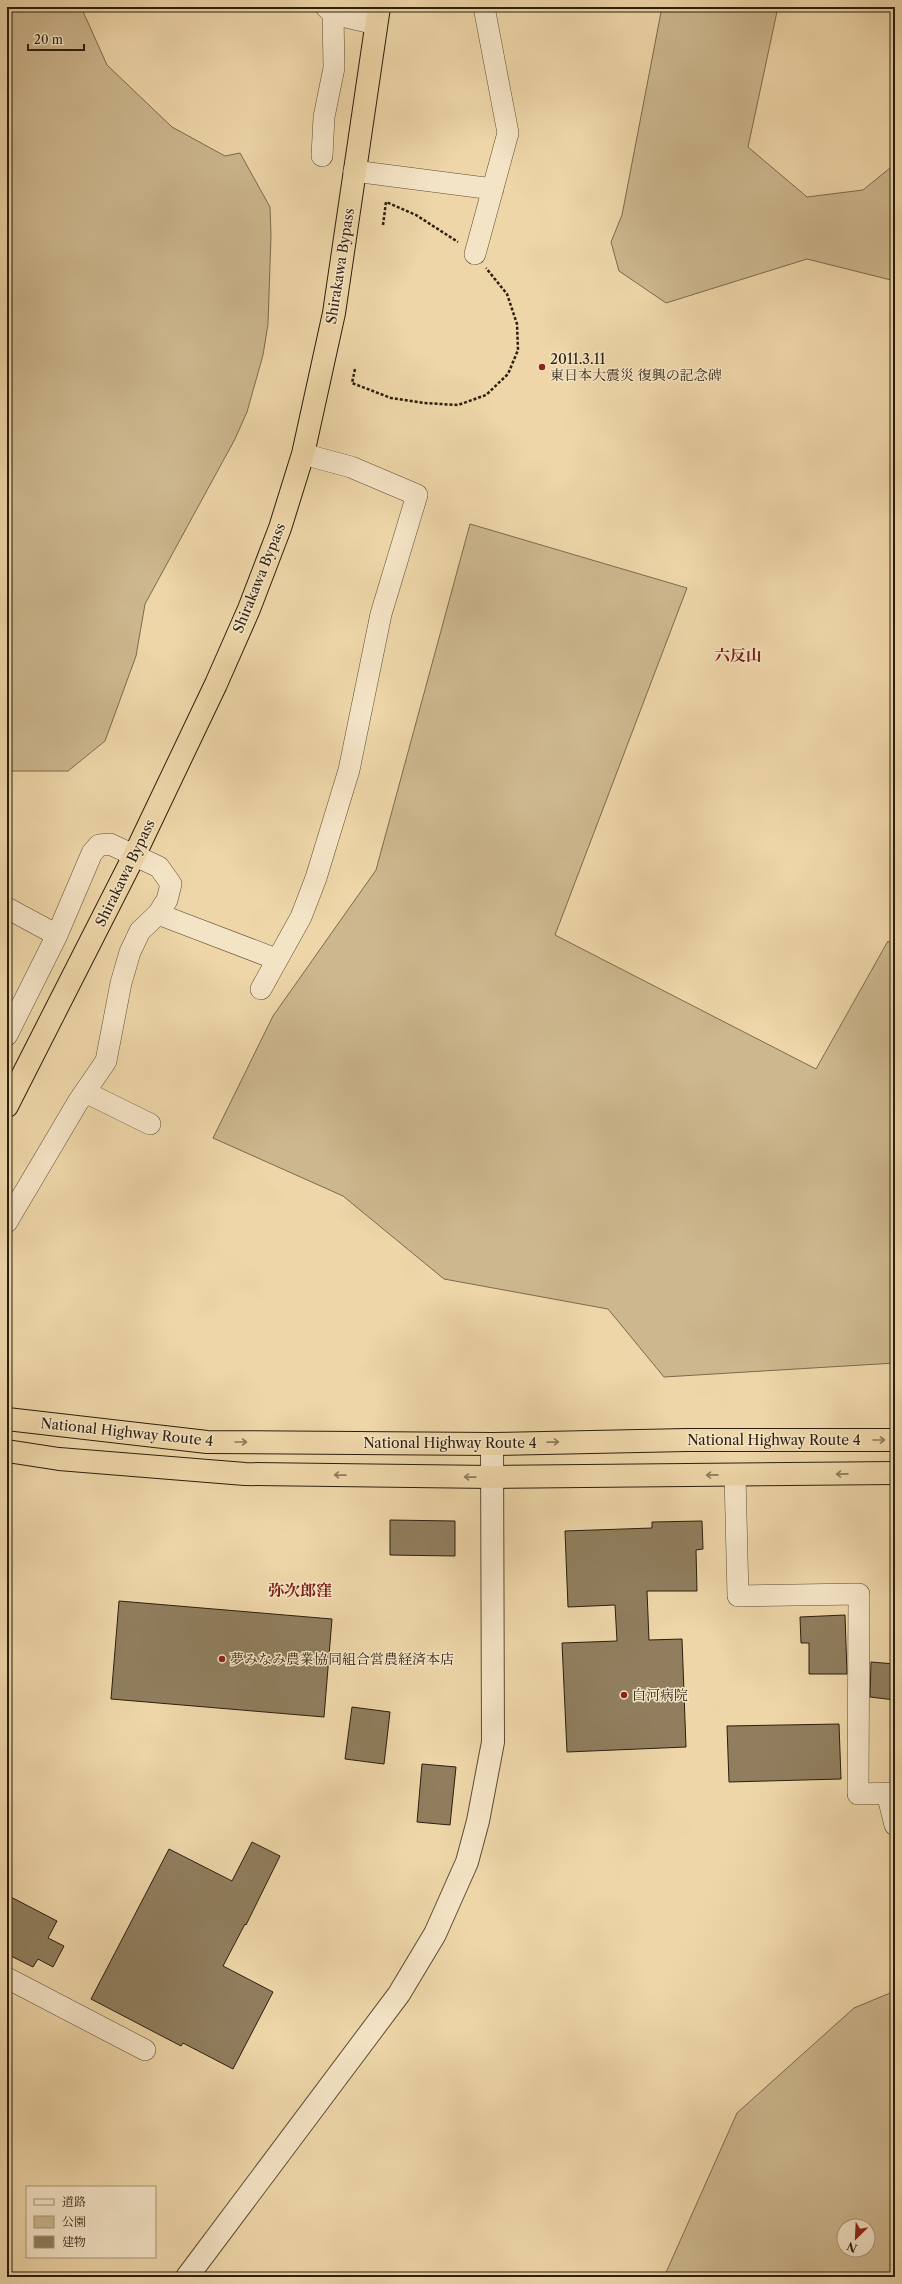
<svg xmlns="http://www.w3.org/2000/svg" width="902" height="2284" viewBox="0 0 902 2284" font-family="'Libre Caslon Text','Noto Serif JP',serif">
<style>
.green{fill:#cdb78e;stroke:#7c6a4e;fill-rule:evenodd}
.building{fill:#907e5e;stroke:#2b1e0e}
.lines{fill:none;stroke-linecap:round;stroke-linejoin:round}
.minor-casing{stroke:#5c4c34;stroke-width:22}
.tertiary-casing{stroke:#5c4c34;stroke-width:24}
.trunk-casing{stroke:#2b1e0e;stroke-width:24}
.path{stroke:#2b1e0e;stroke-width:2.5;stroke-dasharray:3 2;stroke-linecap:butt}
.minor{stroke:#f4e4c6;stroke-width:21}
.tertiary{stroke:#f4e4c6;stroke-width:22}
.trunk{stroke:#eed6a8;stroke-width:22}
.oneway{stroke:#8c7a5b}
.poi-dot{fill:#8f2418;stroke:#f4e4c6;stroke-width:1.5}
.labels{text-anchor:middle;stroke-width:3;stroke-linejoin:round;paint-order:stroke}
.street-label{font-size:14px;fill:#2b1e0e;stroke:#f4e4c6}
.poi-label{font-size:14px;fill:#2b1e0e;stroke:#f4e4c6;text-anchor:start}
.quarter-label{font-size:16px;font-weight:bold;fill:#7a1f14;stroke:#f4e4c6}
</style>
<rect width="100%" height="100%" fill="#eed6a8"/>
<filter id="stains"><feTurbulence type="fractalNoise" baseFrequency=".005" numOctaves="4"/><feColorMatrix values="0 0 0 0 .2 0 0 0 0 .09 0 0 0 0 .02 0 0 0 .5 -.17"/></filter>
<radialGradient id="worn" r=".72"><stop offset=".6" stop-color="#630" stop-opacity="0"/><stop offset="1" stop-color="#630" stop-opacity=".3"/></radialGradient>
<path class="green" d="M7,7H81L107,65L172,127L225,156L240,153L270,207L271,235L268,324L263,355L247,412L235,439L145,604L136,656L105,741L68,771H7Z
M662,7H778L748,147L807,197L863,190L895,164V281L807,259L666,303L619,271L611,242L622,215Z
M470,524L687,588L555,935L816,1069L888,941L895,949V1363L664,1377L608,1309L444,1279L343,1196L213,1138L273,1016L376,870Z
M895,1991V2277H664L737,2113L854,2008ZM844,2226H868V2250H844Z"/>
<path class="building" d="M390,1520L455,1521V1556L390,1555Z
M702,1521L703,1549L696,1550L697,1591H647L649,1640L682,1639L686,1747L567,1752L562,1643L617,1641L615,1605L568,1607L565,1531L652,1528V1522Z
M119,1601L332,1619L324,1717L111,1699Z
M845,1615L847,1674H809V1643H801L800,1617Z
M871,1662L895,1664V1700L870,1697Z
M352,1707L390,1712L384,1764L345,1759Z
M839,1724L841,1779L729,1782L727,1726Z
M422,1764L456,1767L450,1825L417,1822Z
M252,1842L280,1856L246,1925L245,1924L223,1966L273,1992L233,2069L183,2043L181,2046L91,1999L169,1849L232,1881Z
M7,1895L57,1921L48,1938L64,1946L53,1967L38,1959L33,1967L7,1954Z"/>
<g class="lines">
<g class="minor-casing">
<path id="minor" d="M326,7L333,14L376,24
M322,156L324,117L334,68L333,14
M354,171L493,189
M475,254L508,133L484,7
M7,908L57,935
M158,914L276,959
M261,989L301,917L316,878L349,770L381,614L417,495L351,467L303,454
M7,1035L57,935L92,853L99,845L110,844L159,867L171,884L167,900L158,914L140,931L130,952L121,983L106,1061L78,1102L7,1222
M85,1092L150,1124
M735,1475L738,1596L859,1594L858,1794L895,1793
M887,1793L895,1825
M7,1978L145,2050"/>
</g>
<g class="tertiary-casing">
<path id="tertiary" d="M187,2277L399,1994L435,1934L467,1862L478,1821L493,1742L492,1444"/>
</g>
<g class="trunk-casing">
<path id="trunk" d="M7,1106L135,854L216,684L249,609L280,528L303,454L334,313L379,7
M7,1419L207,1442L492,1444L687,1440H895
M7,1451L59,1459L245,1474L492,1477L895,1473"/>
</g>
<path class="path" d="M383,225L386,202L416,215L458,242
M355,369L352,383L391,398L424,403L458,405L486,395L508,374L518,350L517,324L507,294L486,268"/>
<use href="#minor" class="minor"/>
<use href="#tertiary" class="tertiary"/>
<use href="#trunk" class="trunk"/>
</g>
<defs><path id="oneway-shaft" d="M-6 0H5M1.5-3L5.5 0L1.5 3" fill="none" stroke-width="1.6" stroke-linecap="round" stroke-linejoin="round"/></defs>
<g class="oneway">
<use href="#oneway-shaft" transform="translate(879 1440)"/>
<use href="#oneway-shaft" transform="translate(241 1442)"/>
<use href="#oneway-shaft" transform="translate(553 1442) rotate(-1)"/>
<use href="#oneway-shaft" transform="translate(842 1474) rotate(179)"/>
<use href="#oneway-shaft" transform="translate(340 1475) rotate(-179)"/>
<use href="#oneway-shaft" transform="translate(712 1475) rotate(179)"/>
<use href="#oneway-shaft" transform="translate(470 1477) rotate(-179)"/>
</g>
<g class="poi-dot">
<circle cx="542" cy="367" r="4"/>
<circle cx="222" cy="1659" r="4"/>
<circle cx="624" cy="1695" r="4"/>
</g>
<g class="labels">
<g class="street-label">
<text transform="translate(340 266) rotate(-81)" y="5">Shirakawa Bypass</text>
<text transform="translate(259 578) rotate(-68)" y="5">Shirakawa Bypass</text>
<text transform="translate(125 873) rotate(-64)" y="5">Shirakawa Bypass</text>
<text transform="translate(127 1432) rotate(6)" y="5">National Highway Route 4</text>
<text x="774" y="1445">National Highway Route 4</text>
<text x="450" y="1448">National Highway Route 4</text>
</g>
<g class="poi-label">
<text x="550" y="364">2011.3.11<tspan x="550" dy="16">東日本大震災 復興の記念碑</tspan></text>
<text x="230" y="1664">夢みなみ農業協同組合営農経済本店</text>
<text x="632" y="1700">白河病院</text>
</g>
<g class="quarter-label">
<text x="738" y="661">六反山</text>
<text x="300" y="1596">弥次郎窪</text>
</g>
</g>
<rect width="902" height="2284" fill="none" stroke="#eed6a8" stroke-width="24"/>
<rect x="8" y="8" width="886" height="2268" fill="none" stroke="#2b1e0e" stroke-width="2"/>
<rect x="12" y="12" width="878" height="2260" fill="none" stroke="#2b1e0e"/>
<rect x="26" y="2186" width="130" height="72" fill="#f4e4c6" stroke="#a4957c"/>
<rect x="34" y="2199" width="20" height="6" fill="#f4e4c6" stroke="#a4957c"/>
<text x="62" y="2206" font-size="12" fill="#2b1e0e">道路</text>
<rect x="34" y="2216" width="20" height="12" fill="#cdb78e" stroke="#a4957c"/>
<text x="62" y="2226" font-size="12" fill="#2b1e0e">公園</text>
<rect x="34" y="2236" width="20" height="12" fill="#907e5e" stroke="#a4957c"/>
<text x="62" y="2246" font-size="12" fill="#2b1e0e">建物</text>
<g transform="translate(856 2238) rotate(204)"><circle r="19" fill="#f4e4c6" stroke="#a4957c"/>
<path d="M0-3L7 15L0 10L-7 15Z" fill="#8f2418"/>
<text y="-6" font-size="11" font-weight="bold" text-anchor="middle" fill="#2b1e0e">N</text>
</g>
<path d="M28 44v6h56v-6" fill="none" stroke="#2b1e0e" stroke-width="2"/>
<text x="34" y="44" font-size="12" fill="#2b1e0e" stroke="#f4e4c6" stroke-width="3" paint-order="stroke">20 m</text>
<rect width="100%" height="100%" filter="url(#stains)"/>
<rect width="100%" height="100%" fill="url(#worn)"/>
</svg>
